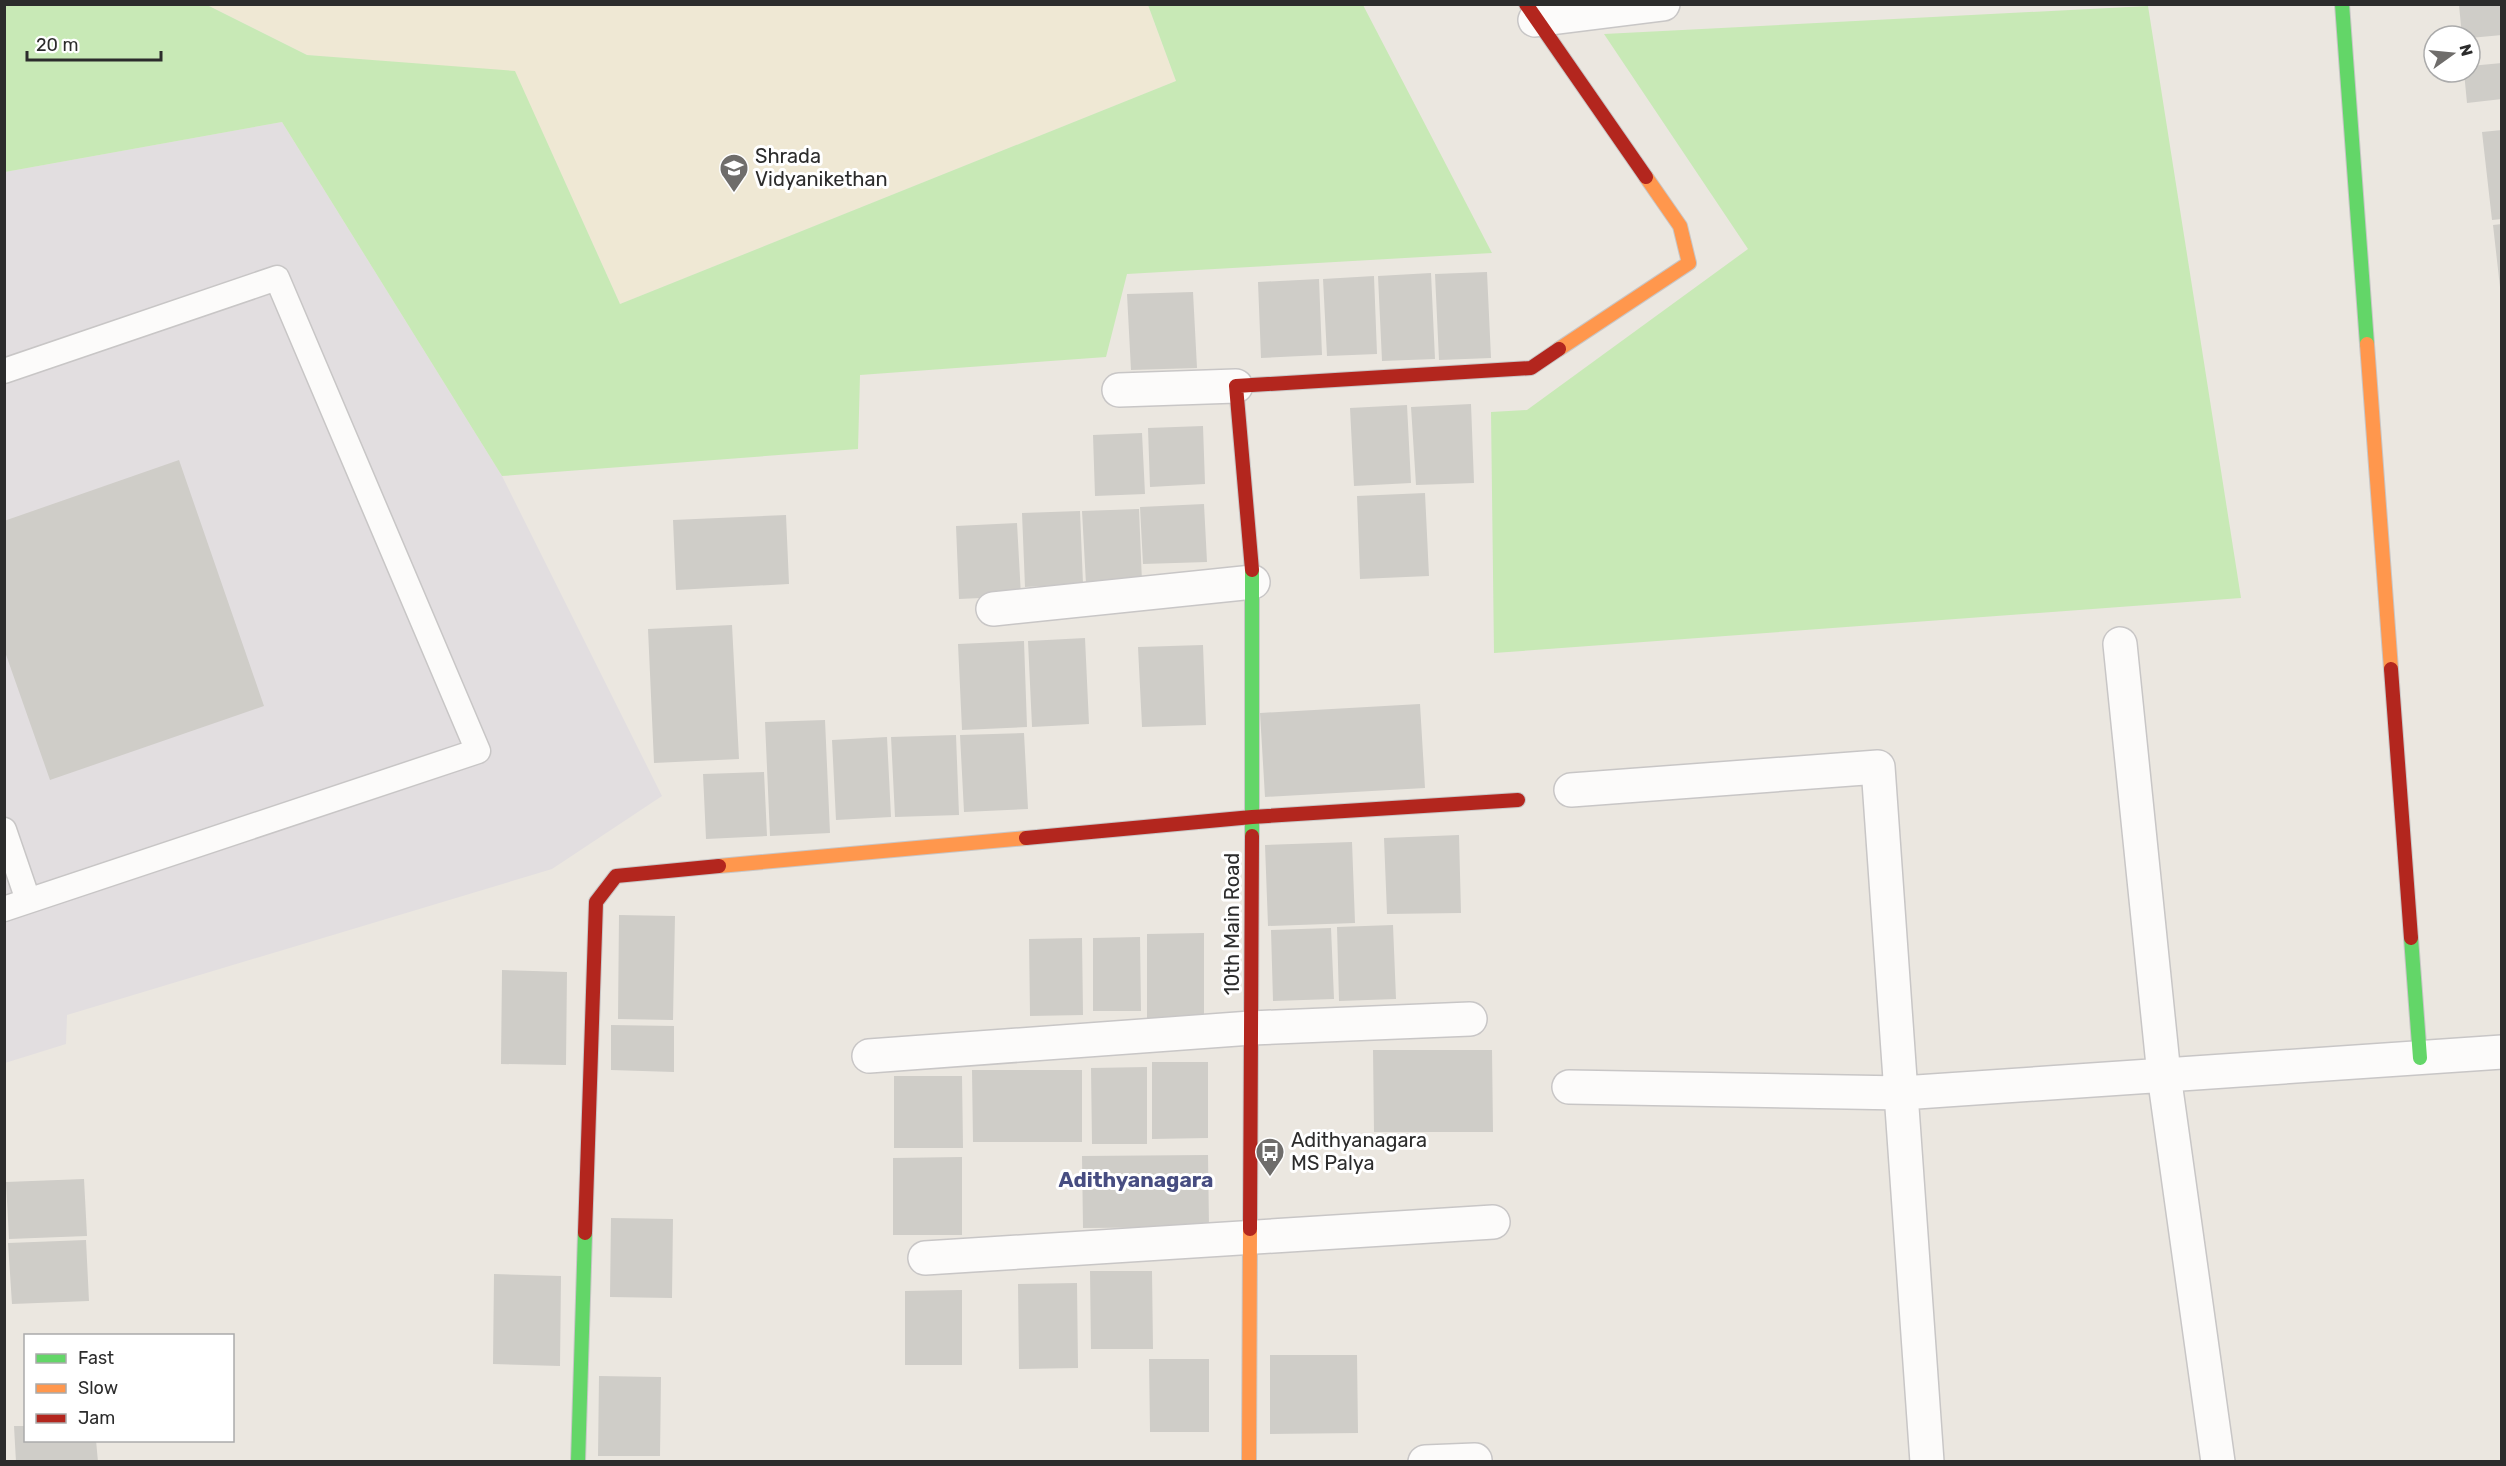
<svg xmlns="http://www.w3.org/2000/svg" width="2506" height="1466" viewBox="0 0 2506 1466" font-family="Rubik,sans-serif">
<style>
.industrial{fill:#e2dee0}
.education{fill:#efe8d4}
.green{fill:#c8e9b6}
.building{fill:#cfcdc8}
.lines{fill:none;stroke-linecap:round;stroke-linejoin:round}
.lane-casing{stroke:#c8c6c6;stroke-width:27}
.street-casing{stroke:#c8c6c6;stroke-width:36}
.fast-casing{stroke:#c8c6c6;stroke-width:16}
.slow-casing{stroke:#c8c6c6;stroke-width:16}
.jam-casing{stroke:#c8c6c6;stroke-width:16}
.lane{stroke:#fcfbfa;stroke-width:24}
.street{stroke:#fcfbfa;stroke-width:33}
.fast{stroke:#63d668;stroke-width:14}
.slow{stroke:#ff974d;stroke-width:14}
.jam{stroke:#b3261e;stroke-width:14}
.labels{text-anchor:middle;stroke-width:6;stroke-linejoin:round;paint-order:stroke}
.poi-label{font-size:20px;fill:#2c2c2c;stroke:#fff;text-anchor:start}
.street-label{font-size:20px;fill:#2c2c2c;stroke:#fff}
.neighbourhood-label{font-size:21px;font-weight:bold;fill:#474d81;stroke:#fff}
</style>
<rect width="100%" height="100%" fill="#ebe7e0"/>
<path class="industrial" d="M282,122L502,476L662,796L552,869L67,1015L66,1044L5,1063V172Z"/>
<path class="education" d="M207,5H1148L1176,81L620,304L515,72L307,55Z"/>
<path class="green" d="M5,4L207,5L307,55L515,71L620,304L1176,81L1148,5H1363L1492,253L1127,274L1106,357L860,375L858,449L502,476L282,122L5,172Z
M2148,6L2241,598L1494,653L1491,412L1527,410L1748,249L1604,34Z"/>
<path class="building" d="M2502,4V35L2470,38V36H2462L2459,5Z
M2502,63V99L2467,103L2464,72H2470V66Z
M2502,130V219L2492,220L2482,132Z
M2502,224V287H2500L2493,225Z
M1487,272L1491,358L1439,360L1435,274Z
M1431,273L1435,359L1382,361L1378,276Z
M1374,276L1377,354L1327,356L1323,279Z
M1319,279L1322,355L1261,358L1258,282Z
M1193,292L1197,368L1131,370L1127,294Z
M1471,404L1474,483L1416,485L1411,407Z
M1407,405L1411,483L1354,486L1350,408Z
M1203,426L1205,484L1150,487L1148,428Z
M1142,433L1145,494L1095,496L1093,435Z
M179,460L264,706L50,780L4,649V521Z
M1425,493L1429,576L1360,579L1357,496Z
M1204,504L1207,562L1143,564L1140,507Z
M1139,509L1142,582L1086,584L1082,511Z
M1080,511L1083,584L1025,587L1022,513Z
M786,515L789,584L676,590L673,520Z
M1017,523L1021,596L959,599L956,526Z
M732,625L739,759L654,763L648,629Z
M1085,638L1089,724L1032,727L1028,641Z
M1024,641L1027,727L962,730L958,644Z
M1203,645L1206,725L1142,727L1138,647Z
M1420,704L1425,788L1265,797L1260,713Z
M825,720L830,833L770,836L765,722Z
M1024,733L1028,809L964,812L960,735Z
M956,735L959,815L895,817L891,737Z
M887,737L891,817L836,820L832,740Z
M764,772L767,836L706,839L703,774Z
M1459,835L1461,913L1387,914L1384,838Z
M1352,842L1355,923L1268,926L1265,845Z
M619,915L675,916L673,1020L618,1019Z
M1393,925L1396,999L1339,1001L1337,927Z
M1331,928L1334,999L1273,1001L1271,930Z
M1204,933V1018H1147V934Z
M1140,937L1141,1011H1093V938Z
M1082,938L1083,1015L1030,1016L1029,939Z
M502,970L567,972L566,1065L501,1064Z
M611,1025L674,1026V1072L611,1070Z
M1373,1050H1492L1493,1132H1374Z
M1152,1062H1208V1138L1152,1139Z
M1147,1067V1144H1092L1091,1068Z
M972,1070H1082V1142H973Z
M894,1076H962L963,1148H894Z
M1208,1155L1209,1227L1083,1228L1082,1156Z
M962,1157V1235H893V1158Z
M84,1179L87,1236L9,1239L6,1182Z
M611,1218L673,1219L672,1298L610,1297Z
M86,1240L89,1301L12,1304L8,1243Z
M1090,1271H1152L1153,1349H1091Z
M494,1274L561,1276L560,1366L493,1364Z
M1077,1283L1078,1368L1019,1369L1018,1284Z
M962,1290V1365H905V1291Z
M1270,1355H1357L1358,1433L1270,1434Z
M1149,1359H1209V1432H1150Z
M599,1376L661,1377L660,1456H598Z
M14,1426H26V1440H96L98,1462H16Z"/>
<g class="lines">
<g class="lane-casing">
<path id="lane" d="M4,371L277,278L478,751L4,909
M4,830L28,900"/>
</g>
<g class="street-casing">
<path id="street" d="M1535,20L1663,4
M1119,390L1236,386
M993,609L1253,582
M2120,644L2164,1075L2218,1462
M1571,790L1878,767L1927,1462
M869,1056L1251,1028L1470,1019
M1569,1087L1902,1093L2502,1052
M925,1258L1493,1222
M1425,1462L1475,1460"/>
</g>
<g class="fast-casing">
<path id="fast" d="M2342,4L2367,344
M1252,836V570
M2411,938L2420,1058
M578,1462L585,1233"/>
</g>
<g class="slow-casing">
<path id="slow" d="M2367,344L2391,669
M1559,349L1689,263L1680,226L1646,177
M719,866L1026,838
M1249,1462L1250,1229"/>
</g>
<g class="jam-casing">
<path id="jam" d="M1526,4L1646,177
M1252,570L1236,386L1531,368L1559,349
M2391,669L2411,938
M1026,838L1252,817L1518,800
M1250,1229L1252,836
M585,1233L596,902L616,876L719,866"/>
</g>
<use href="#lane" class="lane"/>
<use href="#street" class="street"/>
<use href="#fast" class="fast"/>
<use href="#slow" class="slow"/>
<use href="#jam" class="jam"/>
</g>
<defs>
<g id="school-pin" transform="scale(1.5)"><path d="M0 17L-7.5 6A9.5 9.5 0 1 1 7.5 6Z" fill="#6f6d6b" stroke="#fff"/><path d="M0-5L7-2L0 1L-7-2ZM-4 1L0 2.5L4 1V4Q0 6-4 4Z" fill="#fff"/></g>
<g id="bus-pin" transform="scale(1.5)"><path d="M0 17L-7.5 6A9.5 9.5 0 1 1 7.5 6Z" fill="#6f6d6b" stroke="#fff"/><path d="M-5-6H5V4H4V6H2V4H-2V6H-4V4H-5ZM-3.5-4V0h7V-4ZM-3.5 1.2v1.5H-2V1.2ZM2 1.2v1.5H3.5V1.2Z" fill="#fff"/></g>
</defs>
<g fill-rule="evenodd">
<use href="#school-pin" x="734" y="168"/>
<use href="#bus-pin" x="1270" y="1152"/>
</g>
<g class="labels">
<g class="poi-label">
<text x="755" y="163">Shrada<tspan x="755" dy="23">Vidyanikethan</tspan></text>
<text x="1291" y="1147">Adithyanagara<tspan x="1291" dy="23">MS Palya</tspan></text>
</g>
<g class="street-label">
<text transform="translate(1232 924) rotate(-90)" y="7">10th Main Road</text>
</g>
<g class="neighbourhood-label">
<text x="1136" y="1187">Adithyanagara</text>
</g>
</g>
<rect width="2506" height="1466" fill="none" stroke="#2c2c2c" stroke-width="12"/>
<rect x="24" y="1334" width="210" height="108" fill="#ffffff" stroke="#ababab" stroke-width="1.5"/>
<rect x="36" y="1354" width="30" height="9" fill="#63d668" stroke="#ababab" stroke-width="1.5"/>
<text x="78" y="1364" font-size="18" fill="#2c2c2c">Fast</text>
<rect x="36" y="1384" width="30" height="9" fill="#ff974d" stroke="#ababab" stroke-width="1.5"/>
<text x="78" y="1394" font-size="18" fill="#2c2c2c">Slow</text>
<rect x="36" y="1414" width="30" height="9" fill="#b3261e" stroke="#ababab" stroke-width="1.5"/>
<text x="78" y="1424" font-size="18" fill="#2c2c2c">Jam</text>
<g transform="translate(2452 54) rotate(75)"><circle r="28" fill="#ffffff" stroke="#ababab" stroke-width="1.5"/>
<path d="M0-4.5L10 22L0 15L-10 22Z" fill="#6f6d6b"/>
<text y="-9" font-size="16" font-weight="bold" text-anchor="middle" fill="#2c2c2c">N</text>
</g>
<path d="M27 51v9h134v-9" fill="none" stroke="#2c2c2c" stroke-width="3"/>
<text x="36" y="51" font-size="18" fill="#2c2c2c" stroke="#ffffff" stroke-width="4.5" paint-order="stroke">20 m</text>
</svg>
